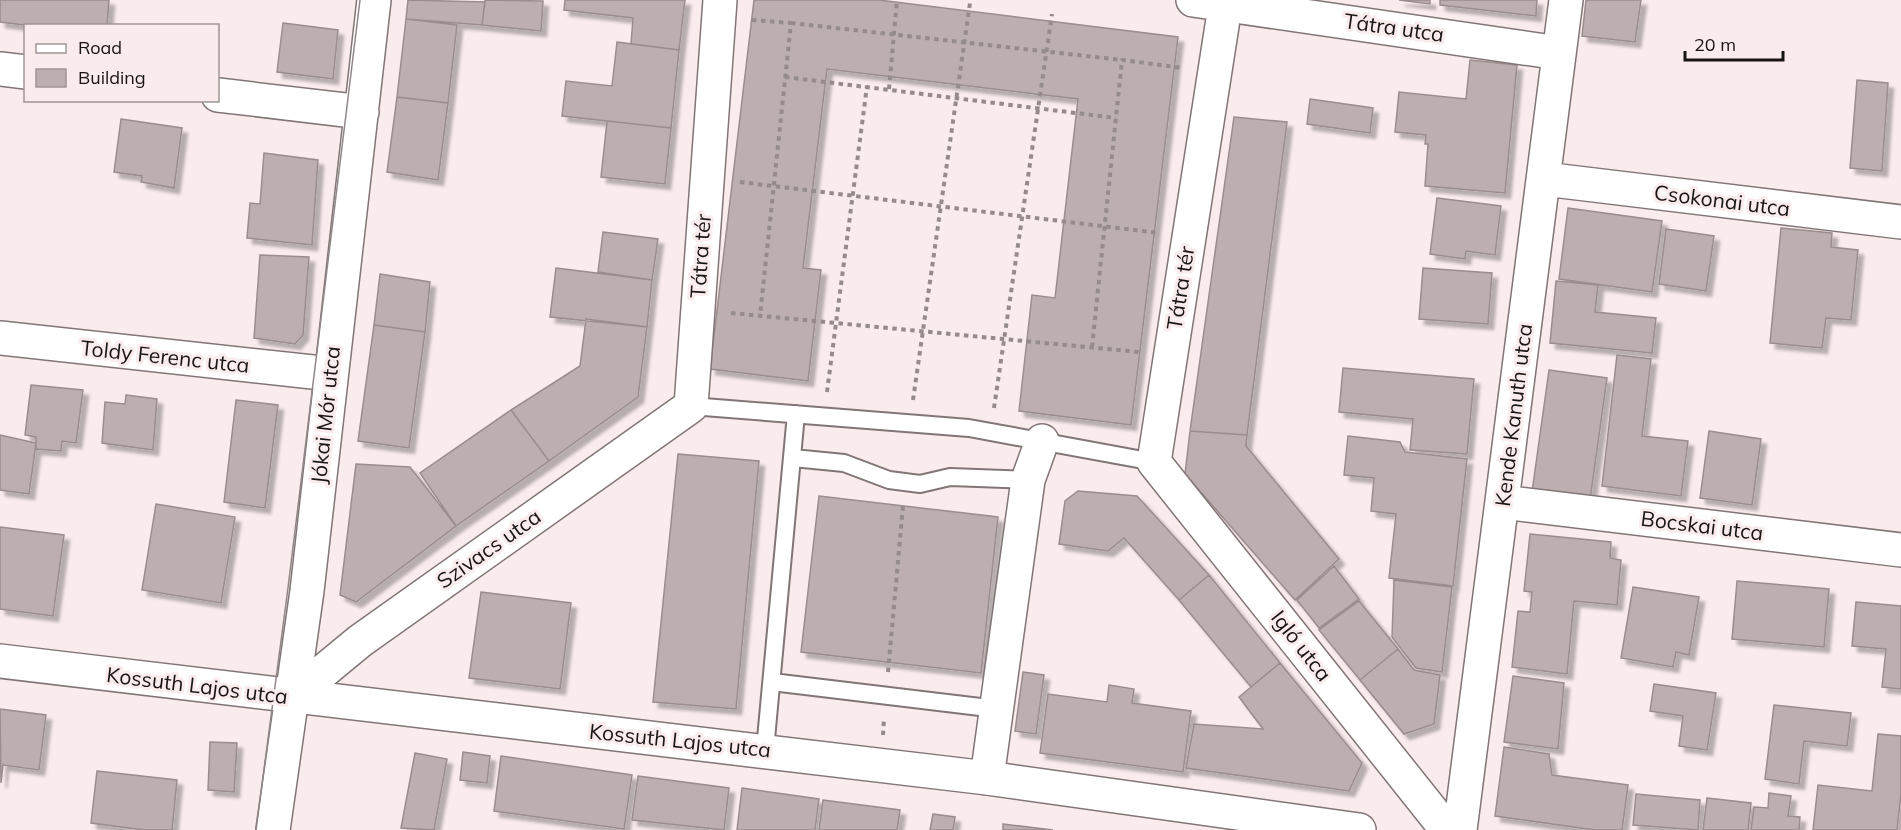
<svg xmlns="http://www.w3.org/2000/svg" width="1901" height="830" viewBox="0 0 1901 830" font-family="Mulish,sans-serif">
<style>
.building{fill:#bdafb0;stroke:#9b8d8e;stroke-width:1.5;filter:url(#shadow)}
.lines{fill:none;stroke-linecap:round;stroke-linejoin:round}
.service-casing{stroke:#827576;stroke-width:20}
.minor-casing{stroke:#827576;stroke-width:36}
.tertiary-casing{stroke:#827576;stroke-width:36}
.path{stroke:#958b8c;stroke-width:4;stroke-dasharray:4.5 4.5;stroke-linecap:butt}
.service{stroke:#fff;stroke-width:16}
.minor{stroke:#fff;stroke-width:33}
.tertiary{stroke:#fff;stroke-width:33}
.tram{stroke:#918788;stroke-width:1.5}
.labels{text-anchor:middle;stroke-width:6;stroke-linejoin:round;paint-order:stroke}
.street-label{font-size:21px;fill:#1a1515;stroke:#faebed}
</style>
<defs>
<filter id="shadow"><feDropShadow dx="5.5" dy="5.5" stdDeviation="1.5" flood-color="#0004"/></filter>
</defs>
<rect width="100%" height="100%" fill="#faebed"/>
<path class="building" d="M0,0H109L107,26H33L0,22Z
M408,0L485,2L482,25L406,19Z
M485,0L543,1L541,31L482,25Z
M565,0H685L679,50L631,44L633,18L564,10Z
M754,0H879L1178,37L1131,425L1019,411L1032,295L1055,298L1078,99L827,69L803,268L821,270L808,381L710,369Z
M1399,0H1430V4Z
M1440,0H1537L1536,16L1440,5Z
M1586,0H1641L1635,42L1582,36Z
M406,19L457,25L448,103L397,97Z
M283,23L338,30L333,79L277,72Z
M617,42L679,50L671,128L562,116L566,81L612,86Z
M1470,60L1517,65L1505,193L1425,186L1428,144H1425L1426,135L1395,132L1399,92L1466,99Z
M1857,80L1888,83L1882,171L1850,168Z
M397,97L448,103L438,180L387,172Z
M1310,99L1373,108L1370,133L1307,124Z
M1234,117L1287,122L1247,435L1190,431Z
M121,119L182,128L174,188L141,182L142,176L114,172Z
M607,121L671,128L665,184L601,177Z
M264,153L318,160L312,245L247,238L250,203L260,204Z
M1437,198L1501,206L1495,255L1466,251L1465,259L1430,254Z
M1568,208L1662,221L1652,292L1559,279Z
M1781,228L1832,233L1831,247L1858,250L1851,320L1826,318L1822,348L1770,343Z
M1666,229L1714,236L1706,291L1659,284Z
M603,232L658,239L652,280L598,272Z
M260,255L309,257L303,335L295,344L254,338Z
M556,268L652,280L647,327L550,317Z
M1423,268L1492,273L1488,324L1419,319Z
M380,274L430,282L425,332L374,325Z
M1556,281L1598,285L1595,312L1656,318L1652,353L1550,343Z
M586,319L647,327L638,397L549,461L511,410L580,366Z
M374,325L425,332L409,448L358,441Z
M1617,355L1651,359L1642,436L1688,441L1681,496L1602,486Z
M1343,368L1474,379L1467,454L1410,450L1413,419L1339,412Z
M1549,370L1607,378L1590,500L1532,492Z
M31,385L83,390L76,443L62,441L61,451L36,449V437L25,435Z
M126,395L157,399L153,450L102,443L105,402L125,404Z
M236,400L278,405L265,508L224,502Z
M511,410L549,461L456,526L420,473Z
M1190,431L1247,435L1246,446L1339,559L1295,600L1185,474Z
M1709,431L1761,439L1752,505L1700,498Z
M0,435L36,443L29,494L0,490Z
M1348,436L1400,442L1405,452L1467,459L1453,586L1389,578L1396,514L1371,511L1374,478L1344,475Z
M678,454L759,461L736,709L653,702Z
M356,464L410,467L456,526L356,602L340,595Z
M1078,491L1137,496L1209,575L1179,600L1124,538L1108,551L1059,544L1065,501Z
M819,496L998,517L981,673L801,652Z
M156,504L235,517L221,603L142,590Z
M0,527L64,535L53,616L0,609Z
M1530,534L1611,542L1610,558L1621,560L1617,605L1574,601L1567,674L1512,667L1518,611L1530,612L1532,592L1524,591Z
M1334,566L1359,599L1319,628L1297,600Z
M1209,575L1280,663L1251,687L1179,600Z
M1394,580L1452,587L1442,672L1416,668L1392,637Z
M1737,581L1829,589L1824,647L1732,639Z
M1633,587L1699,597L1689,655L1676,652L1673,667L1621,658Z
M481,592L571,603L560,689L469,678Z
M1359,601L1398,649L1360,680L1319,630Z
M1856,602L1901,606V689L1882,687L1886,649L1852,646Z
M1398,649L1414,670L1440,675L1434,724L1404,734L1360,680Z
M1280,663L1362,763L1349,791L1186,768L1194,724L1263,729L1239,697Z
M1023,672L1044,675L1036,734L1015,731Z
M1513,676L1564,683L1558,749L1504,742Z
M1654,684L1716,693L1707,750L1679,746L1683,716L1650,711Z
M1109,685L1134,689L1132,703L1191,711L1183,772L1040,753L1048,694L1107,702Z
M1774,705L1851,713L1847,746L1804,741L1799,784L1765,779Z
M0,709L46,715L39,770L3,765L1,783Z
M1878,734L1901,736V794L1897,830H1813L1818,785L1872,791Z
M210,742L237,743L234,792L208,790Z
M1504,747L1549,754L1552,775L1628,785L1622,830H1595L1495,816Z
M463,752L490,756L487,783L460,780Z
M415,753L447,759L434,830L401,828Z
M501,756L632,775L624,829L494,811Z
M97,771L177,780L172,830H145L91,823Z
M638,776L729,788L724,830L632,820Z
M742,788L819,799L815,830H737Z
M1769,793L1791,796L1788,816L1800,817L1799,830H1751L1754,807L1768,808Z
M1636,794L1700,800L1698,830L1633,825Z
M1707,798L1751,803L1748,830H1703Z
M823,800L900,810L897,830H819Z
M933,814L955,817L953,830H930Z
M1003,824L1053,830H1003Z"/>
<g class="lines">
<g class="service-casing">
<path id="service" d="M691,406L969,428L1154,462
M793,458L844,463L889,480L920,484L950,477L1028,480
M772,682L997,709
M765,750L796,414"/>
</g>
<g class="minor-casing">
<path id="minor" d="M1193,0L1559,53
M1226,0L1154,462L1447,830
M0,69L26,72
M218,95L362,112
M1544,179L1901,222
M0,338L331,374
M1503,502L1901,550
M291,698L360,641L691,406L720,0
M987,778L1028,480L1042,441
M273,830L307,591L374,0
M1460,830L1566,0"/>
</g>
<g class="tertiary-casing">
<path id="tertiary" d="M0,661L987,778L1359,830"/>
</g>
<path class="path" d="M752,20L791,23L760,316
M791,23L1122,60
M785,77L1116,118
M889,89L897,0
M740,182L1159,233
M731,313L1139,352
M1092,347L1122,60L1183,68
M827,392L867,86
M913,400L970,3
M994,408L1052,14
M888,672L903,506
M883,735L884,718"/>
<use href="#service" class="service"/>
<use href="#minor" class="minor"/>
<use href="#tertiary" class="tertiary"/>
<path class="tram" d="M256,830L288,588L360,0"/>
</g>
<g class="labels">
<g class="street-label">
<text transform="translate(1394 28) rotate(8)" y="7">Tátra utca</text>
<text transform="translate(1722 201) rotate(7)" y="7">Csokonai utca</text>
<text transform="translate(701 256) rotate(-86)" y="7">Tátra tér</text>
<text transform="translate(1181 288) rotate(-81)" y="7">Tátra tér</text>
<text transform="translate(165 357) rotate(6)" y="7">Toldy Ferenc utca</text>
<text transform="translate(326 415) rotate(-84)" y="7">Jókai Mór utca</text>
<text transform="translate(1514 415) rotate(-83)" y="7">Kende Kanuth utca</text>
<text transform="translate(1702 526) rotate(7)" y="7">Bocskai utca</text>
<text transform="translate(489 549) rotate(-35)" y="7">Szivacs utca</text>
<text transform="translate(1301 646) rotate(52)" y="7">Igló utca</text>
<text transform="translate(197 686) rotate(7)" y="7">Kossuth Lajos utca</text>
<text transform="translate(680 741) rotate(6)" y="7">Kossuth Lajos utca</text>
</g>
</g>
<rect x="24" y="24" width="195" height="78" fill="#faebed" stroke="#a09597" stroke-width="1.5"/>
<rect x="36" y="44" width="30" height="9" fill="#ffffff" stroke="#a09597" stroke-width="1.5"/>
<text x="78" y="54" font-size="18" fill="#1a1515">Road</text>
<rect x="36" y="69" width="30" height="18" fill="#bdafb0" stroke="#a09597" stroke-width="1.5"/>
<text x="78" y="84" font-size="18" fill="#1a1515">Building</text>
<path d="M1685 51v9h98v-9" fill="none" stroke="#1a1515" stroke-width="3"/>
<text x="1694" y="51" font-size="18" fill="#1a1515" stroke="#faebed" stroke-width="4.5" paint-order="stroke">20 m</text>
</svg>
